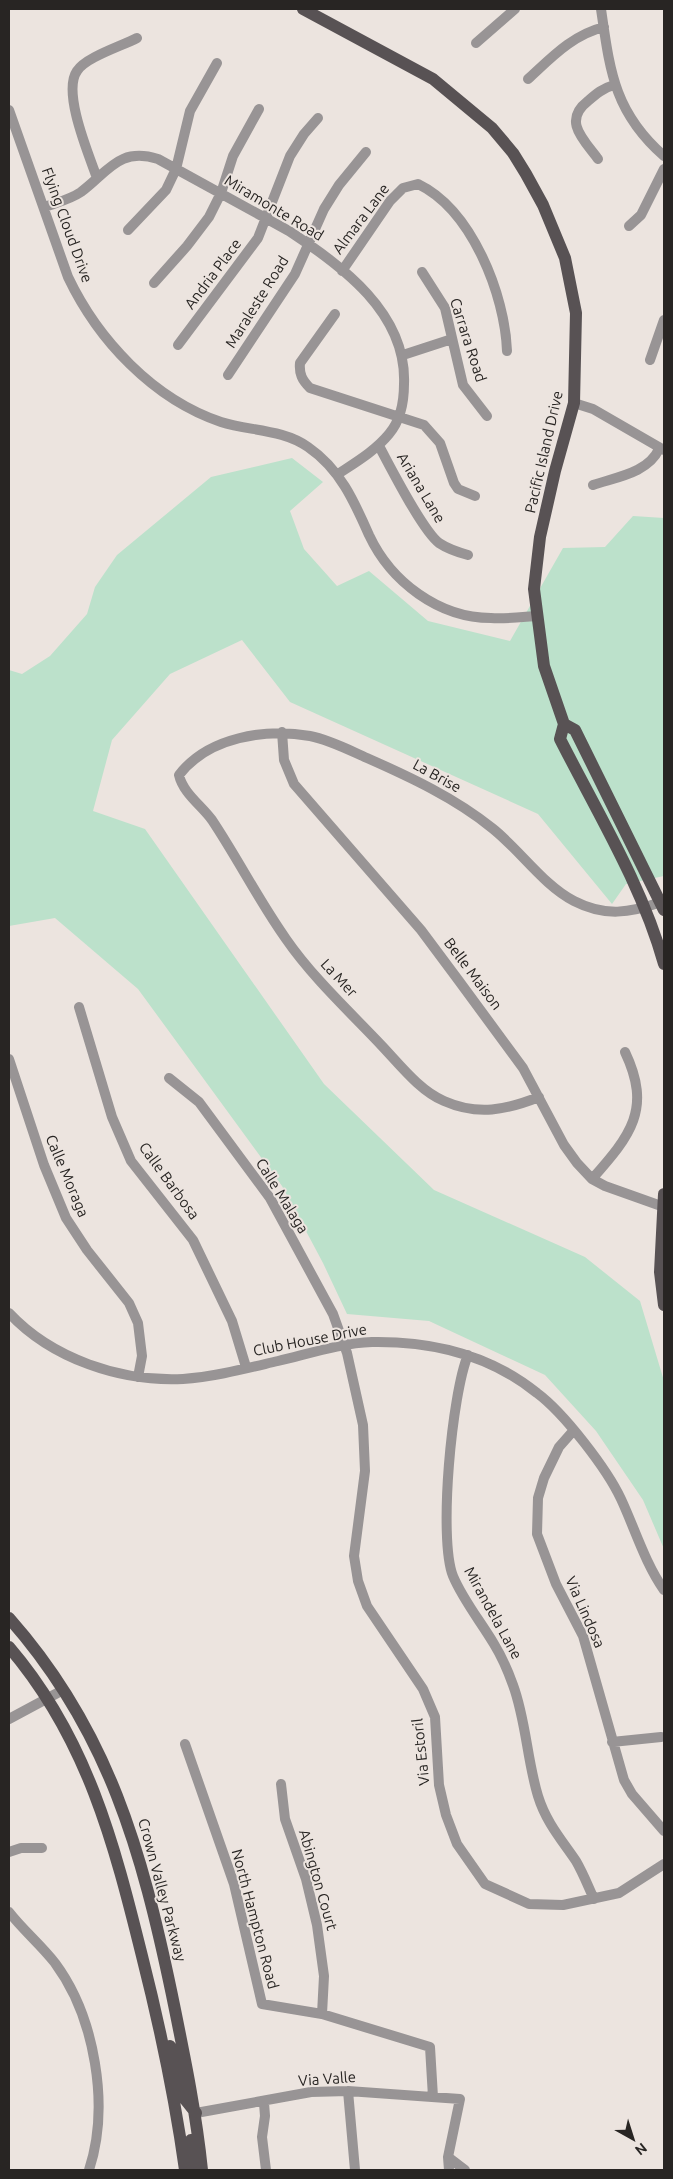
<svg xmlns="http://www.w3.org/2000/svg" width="673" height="2179" viewBox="0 0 673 2179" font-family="Ubuntu,sans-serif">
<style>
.green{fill:#bce1cb}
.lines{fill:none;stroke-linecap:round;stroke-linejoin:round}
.minor{stroke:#989495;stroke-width:10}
.major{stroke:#585254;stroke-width:12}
.labels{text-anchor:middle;stroke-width:4;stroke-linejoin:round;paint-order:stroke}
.street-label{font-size:15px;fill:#282523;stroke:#ece4df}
</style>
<rect width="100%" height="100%" fill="#ece4df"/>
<path class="green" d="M292,458L323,482L290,511L304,549L337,586L369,571L428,621L510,641L563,548L605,547L633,516L664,518V876L626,884L612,904L538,814L290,702L242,640L170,674L112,740L93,811L145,829L324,1084L434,1190L585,1257L640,1301L664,1381V1549L643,1500L596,1431L545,1375L429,1321L347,1314L323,1263L282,1186L138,989L55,918L9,926V670L22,674L50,656L87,614L95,587L117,555L211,477Z"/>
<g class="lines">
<path class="minor" d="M601,9C610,71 614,112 664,156
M476,43L515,9
M528,79C551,58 572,35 604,27
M9,110L68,277C98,340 153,399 221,422C249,431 283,429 308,447C340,469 354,501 369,535C391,582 439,618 491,618C506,619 522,617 537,616
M598,159C584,140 562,121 588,101C596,94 603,88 614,85
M97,178C89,155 62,92 77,71C86,57 122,46 137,38
M45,207C56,203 71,199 81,192C109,171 119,147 158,159L289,231C342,266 407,313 404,384C404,401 400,421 389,434C375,451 356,462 338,474
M629,226L641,215L664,169
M128,230L166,190L176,169L190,111L217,63
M342,271L390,201L403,188L418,184C472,210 505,295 507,351
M422,272L445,308L463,385L487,416
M154,283L187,246L209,217L221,193L233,156L259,109
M335,314L300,363C299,374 302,380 310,388L424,425L440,443L454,483L458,489L475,496
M178,345L258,238L290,156L304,134L318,118
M403,355L452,339
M650,360L664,320
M228,375L295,274L324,209L339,185L366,152
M574,403L593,409L664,450
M379,446C391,468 422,530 439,543C448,549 457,552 468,555
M593,485C616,477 648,473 659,449
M282,732L284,760L294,784L421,930L459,981L523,1068L564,1145L577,1163L592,1179L605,1186L664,1207
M79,1007L112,1117L131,1161L193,1240L232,1321L246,1367
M9,1059L44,1165L66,1218L87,1250L129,1303L138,1323L142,1356L138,1377
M169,1078L199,1102L270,1198L333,1314L347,1353L363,1425L365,1471L354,1556L358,1581L367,1606L423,1689L435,1717L439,1785L446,1815L457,1844L485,1884L529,1904L563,1905L619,1893L664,1864
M539,1097C506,1110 478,1116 444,1101C420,1091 400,1065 382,1046C350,1012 313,978 286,939C259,901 238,859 212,820C201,805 183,793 179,775C208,737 266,728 310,736C330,740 349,750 367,758C410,777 455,798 492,828C519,849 544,886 574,901C605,917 630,913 661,902
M592,1179C631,1135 652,1109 625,1052
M9,1313C52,1359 121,1382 183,1379C214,1377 248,1368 278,1361C308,1354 341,1343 372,1342C432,1341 490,1355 537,1393C564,1413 607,1469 621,1499C635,1529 645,1563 664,1590
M468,1355C452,1393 438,1538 453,1576C463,1600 481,1622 494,1644C502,1657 508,1671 513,1685C526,1720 527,1760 538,1796C546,1822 561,1839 576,1861C583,1873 588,1886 594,1899
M574,1430L559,1447L544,1478L538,1498L537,1534L556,1584L583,1636L624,1780L632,1794L664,1831
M9,1719L63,1690
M612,1742L661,1737
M185,1744L234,1884L262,2004L322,2014L430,2047L433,2097
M281,1784L285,1819L306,1879L317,1925L324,1976L322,2014
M9,1852L21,1848H42
M9,1912C23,1930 41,1945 55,1963C95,2017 110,2106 89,2170
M348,2091L355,2170
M264,2103L265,2116L262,2137L266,2170
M196,2113L311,2092L348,2091L460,2099L448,2157L449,2170
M448,2157L465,2170"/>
<path class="major" d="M303,9L433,79L492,128L513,153L526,174L543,205L565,258L576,313L574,403L555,471L540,537L534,589L544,666L564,724L560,739C597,812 642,885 664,964
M564,724L575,730L664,910
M664,1194L660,1272L664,1305
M9,1618C109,1731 142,1852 172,1995C184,2054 196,2111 202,2170
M9,1647C87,1738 114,1843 142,1956C160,2027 175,2098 185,2170
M170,2046L173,2051L184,2098L196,2113
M191,2140L193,2170"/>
</g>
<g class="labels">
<g class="street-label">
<text transform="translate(274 208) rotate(31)" y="5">Miramonte Road</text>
<text transform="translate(361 219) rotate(-53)" y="5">Almara Lane</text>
<text transform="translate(67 225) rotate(70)" y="5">Flying Cloud Drive</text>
<text transform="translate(213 274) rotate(-53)" y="5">Andria Place</text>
<text transform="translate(257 302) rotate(-58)" y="5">Maraleste Road</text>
<text transform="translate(468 340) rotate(72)" y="5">Carrara Road</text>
<text transform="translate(544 452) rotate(-77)" y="5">Pacific Island Drive</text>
<text transform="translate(421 488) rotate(59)" y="5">Ariana Lane</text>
<text transform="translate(437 776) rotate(29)" y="5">La Brise</text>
<text transform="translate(473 974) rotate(53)" y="5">Belle Maison</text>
<text transform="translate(339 978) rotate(47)" y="5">La Mer</text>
<text transform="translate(67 1176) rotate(67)" y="5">Calle Moraga</text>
<text transform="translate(169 1181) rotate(54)" y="5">Calle Barbosa</text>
<text transform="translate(282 1196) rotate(58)" y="5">Calle Malaga</text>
<text transform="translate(310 1340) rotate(-11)" y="5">Club House Drive</text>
<text transform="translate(585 1612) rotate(66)" y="5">Via Lindosa</text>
<text transform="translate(493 1613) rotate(61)" y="5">Mirandela Lane</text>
<text transform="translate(421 1752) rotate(-96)" y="5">Via Estoril</text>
<text transform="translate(318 1880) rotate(74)" y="5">Abington Court</text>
<text transform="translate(162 1890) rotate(75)" y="5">Crown Valley Parkway</text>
<text transform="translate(255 1919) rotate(75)" y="5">North Hampton Road</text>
<text transform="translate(327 2079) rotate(-4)" y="5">Via Valle</text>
</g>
</g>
<rect width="673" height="2179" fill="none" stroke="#282523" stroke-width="20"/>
<g transform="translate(633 2139) rotate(141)" stroke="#ece4df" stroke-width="4" paint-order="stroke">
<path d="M0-4L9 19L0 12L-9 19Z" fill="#282523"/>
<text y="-8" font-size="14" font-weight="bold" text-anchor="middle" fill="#282523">N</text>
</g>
</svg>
